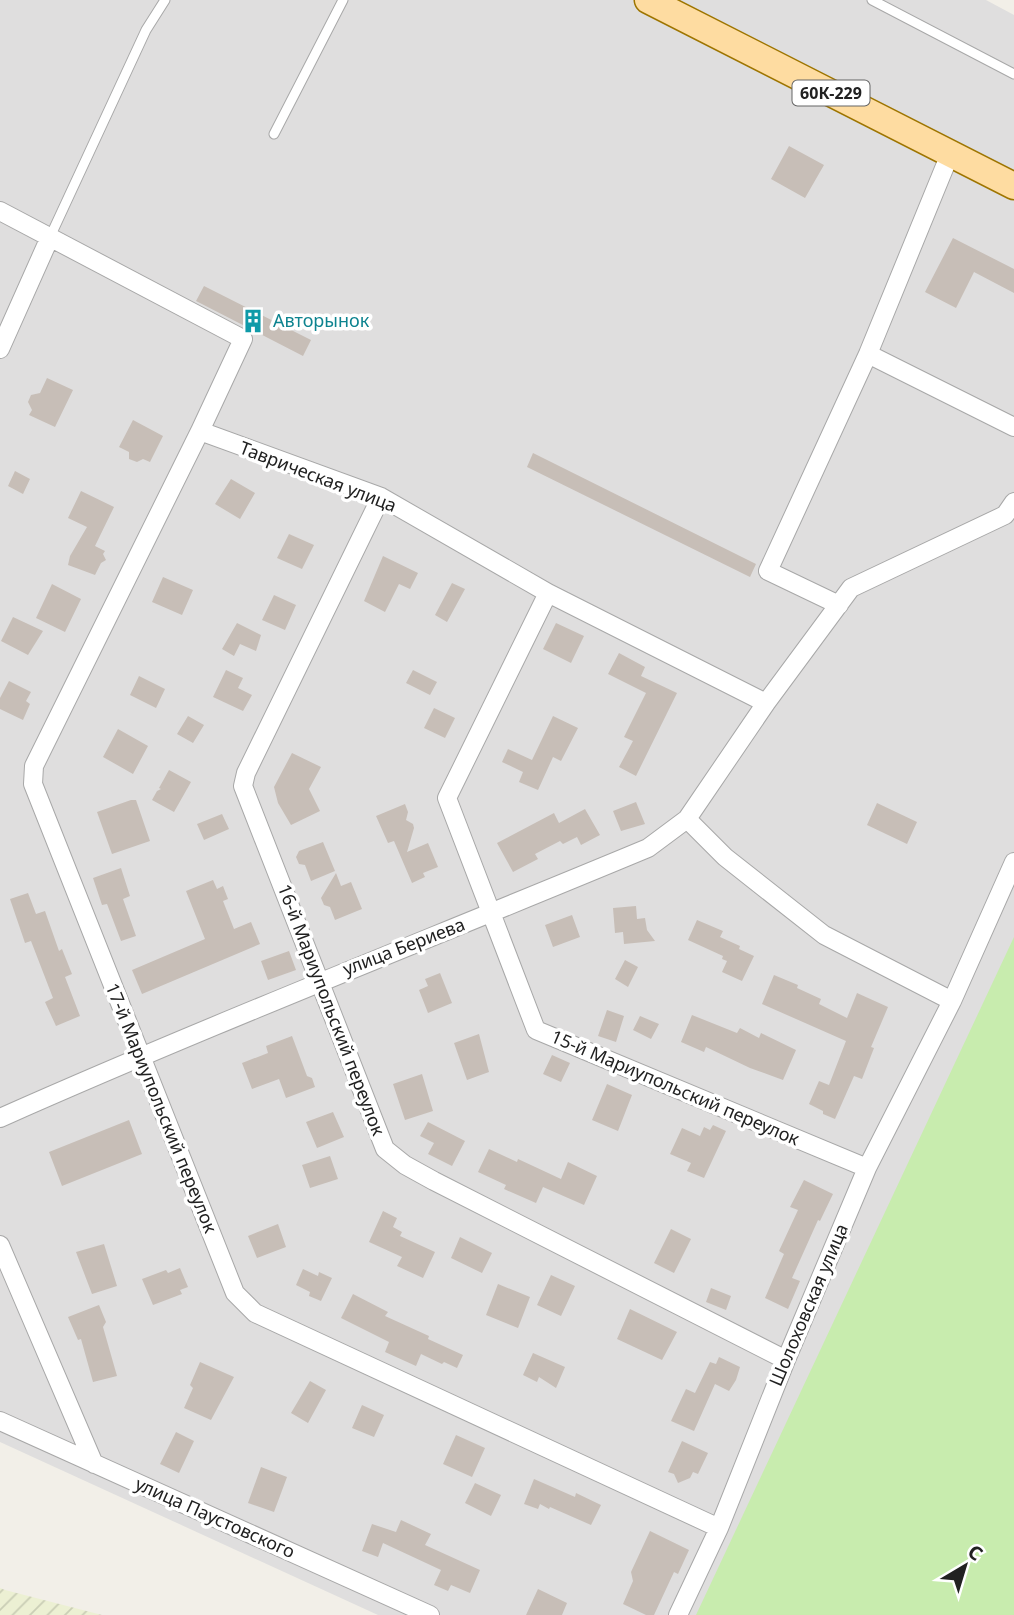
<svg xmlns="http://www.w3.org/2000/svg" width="1014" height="1615" viewBox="0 0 1014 1615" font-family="'Noto Sans',sans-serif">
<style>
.residential{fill:#dfdede}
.farmland{fill:url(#farmland-furrows)}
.grass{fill:#c8ecae}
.building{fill:#c7beb7}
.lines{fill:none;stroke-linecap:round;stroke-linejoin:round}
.lane-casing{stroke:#a8a8a8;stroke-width:11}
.street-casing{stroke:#a8a8a8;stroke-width:20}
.primary-casing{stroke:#9e7500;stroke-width:29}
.lane{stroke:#fff;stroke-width:9}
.street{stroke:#fff;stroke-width:18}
.primary{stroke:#fedca1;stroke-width:26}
.labels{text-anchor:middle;stroke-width:7;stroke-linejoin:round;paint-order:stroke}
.shield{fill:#fff;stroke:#646464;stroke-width:2}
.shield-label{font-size:16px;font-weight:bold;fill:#212121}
.culture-label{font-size:18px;fill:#0d838f;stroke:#fff;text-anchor:start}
.street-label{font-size:18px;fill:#212121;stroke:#fff}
</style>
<defs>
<pattern id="farmland-furrows" width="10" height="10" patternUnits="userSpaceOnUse" patternTransform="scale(1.75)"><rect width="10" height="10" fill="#ecf0d3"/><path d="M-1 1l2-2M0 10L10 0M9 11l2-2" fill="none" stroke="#caceb5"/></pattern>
</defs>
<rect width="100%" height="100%" fill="#f2efe8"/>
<path class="residential" d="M0,0H986L1014,15V1615H378L0,1442Z"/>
<path class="farmland" d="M0,1588L5,1590L102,1615H0Z"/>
<path class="grass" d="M1014,937V1615H696Z"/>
<path class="building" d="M789,146L824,165L805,198L771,179Z
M953,238L1014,269V293L974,272L956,308L925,292Z
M204,286L311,340L303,356L196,301Z
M47,378L73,390L55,427L29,415L32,410L28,402L31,395L40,393Z
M133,420L163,436L150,462L143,459L137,462L129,459V452L119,447Z
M533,453L756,564L750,577L527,467Z
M15,471L30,479L23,494L8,486Z
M231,479L255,493L240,519L215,504Z
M81,491L114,507L95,546L105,551L103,554L106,560L101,563L95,575L68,565L70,556L87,527L68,518Z
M289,534L314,545L302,569L277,558Z
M383,556L418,573L410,589L399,584L385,612L364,601Z
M163,577L193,590L182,615L152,602Z
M452,583L465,589L447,622L435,615Z
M52,584L81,599L65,632L36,618Z
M274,595L296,605L285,630L262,620Z
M13,617L43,631L28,655L1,641Z
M237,623L261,635L256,651L240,644L234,656L222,649Z
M556,623L584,636L571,663L543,649Z
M619,653L645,667L641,676L677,693L636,776L619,767L633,741L624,737L646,693L608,674Z
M226,670L243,678L238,688L252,695L243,711L213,697Z
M413,670L437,682L430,695L406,683Z
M139,676L165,689L156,708L130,695Z
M9,681L31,692L26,701L30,704L23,720L0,709V698Z
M434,708L455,718L445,738L424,728Z
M188,716L204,725L193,743L177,734Z
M553,716L578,728L561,761L553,757L538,790L519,782L523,772L502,762L508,749L532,760Z
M118,729L148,746L133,774L103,757Z
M292,753L321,767L309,789L320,811L291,825L278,803L274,787Z
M169,770L191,782L174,812L152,800L157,791L161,789L159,788Z
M131,800H136L150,841L112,854L97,812Z
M636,802L645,824L621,831L613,811Z
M877,803L917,822L907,844L867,825Z
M405,804L408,812L406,820L413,824L414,828L407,852L428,843L438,867L423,873L425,877L412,883L394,841L388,843L376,816Z
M585,809L600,835L581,845L577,837L563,844L560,841L535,854L538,859L513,872L497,843L554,813L559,823Z
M222,814L229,829L204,840L197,824Z
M323,842L335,871L311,881L305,865L299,864L296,857L299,851Z
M121,868L130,896L123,899L136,936L121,941L107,904L102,905L93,878Z
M336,873L341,886L351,882L362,909L335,920L330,907L324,905L321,898Z
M213,880L217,889L223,886L228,899L223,901L234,929L251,922L260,944L142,994L132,970L205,939L186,891Z
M28,893L36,914L45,911L59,951L62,949L72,974L65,977L80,1016L56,1026L45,1002L53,998L31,941L25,943L10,899Z
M636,906L637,919L645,918L647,930L655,941L624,944L623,932L615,933L613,908Z
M572,915L580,937L553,947L545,925Z
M697,920L723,931L720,937L740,946L739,949L754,956L742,981L722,972L727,961L722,959L723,956L688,940Z
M289,951L296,970L268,980L261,961Z
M625,960L638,967L628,987L615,979Z
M440,973L452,1003L428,1013L419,990L428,986L425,979Z
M774,975L798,985L797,988L821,999L819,1004L847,1018L857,993L888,1007L871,1047L874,1048L862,1079L854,1076L835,1119L823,1114V1111L809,1104L819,1081L829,1085L846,1041L762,1004Z
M607,1010L624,1016L616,1042L598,1036Z
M692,1015L737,1033L740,1028L759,1038L761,1033L796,1050L783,1080L750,1068L706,1047L704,1052L681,1042Z
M640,1016L659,1024L651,1039L633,1030Z
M479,1034L489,1072L467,1080L454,1043Z
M292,1036L307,1076L312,1078L315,1087L286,1098L279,1079L252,1089L242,1063L268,1053L266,1046Z
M552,1055L570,1063L561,1082L543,1074Z
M422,1074L433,1111L405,1120L393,1084Z
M607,1084L632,1095L618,1131L592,1120Z
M333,1112L344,1137L317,1148L306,1122Z
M129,1120L142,1154L62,1186L49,1152Z
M428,1122L465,1141L452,1166L428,1154L434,1143L420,1136Z
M713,1125L726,1131L704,1178L687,1171L691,1163L670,1154L682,1128L700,1136L704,1127L710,1130Z
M489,1149L517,1162L518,1159L561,1179L568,1162L597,1176L584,1205L543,1187L536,1203L504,1189L506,1185L478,1172Z
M330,1156L338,1179L310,1188L302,1165Z
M804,1180L833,1194L820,1221L818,1220L792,1278L800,1281L788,1309L765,1298L784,1254L779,1251L798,1210L790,1207Z
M383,1211L397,1218L393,1227L402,1232L400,1236L435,1252L423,1278L397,1266L402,1257L369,1242Z
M278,1224L286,1247L257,1258L248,1236Z
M671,1229L691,1239L674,1273L654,1263Z
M460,1237L492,1253L482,1273L451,1258Z
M104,1244L117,1286L92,1294L76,1252Z
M180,1268L188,1287L180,1290L182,1294L153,1305L142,1279L166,1270L168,1273Z
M303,1269L318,1276L319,1272L332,1278L321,1301L309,1296L310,1292L296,1285Z
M551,1275L575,1286L561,1316L537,1305Z
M498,1284L530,1297L518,1328L486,1315Z
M711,1288L731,1296L726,1310L706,1302Z
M353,1294L388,1312L385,1316L429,1336L428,1339L463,1355L457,1368L444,1362L442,1364L421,1354L416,1366L385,1352L389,1342L341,1318Z
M99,1305L106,1322L103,1327L117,1376L93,1382L81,1339L78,1340L68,1317Z
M630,1309L677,1332L662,1360L617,1339Z
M533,1353L565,1367L556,1388L539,1377L537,1382L523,1375Z
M719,1357L740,1367L736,1380L729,1391L715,1384L694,1431L671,1421L686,1389L695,1393L710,1362L716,1364Z
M200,1362L234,1377L211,1420L184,1408L193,1388L190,1385Z
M310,1381L326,1390L308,1423L291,1413Z
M362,1405L384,1415L374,1437L352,1428Z
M176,1432L194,1441L179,1473L160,1464Z
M456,1435L485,1448L472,1477L443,1464Z
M682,1441L708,1453L698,1474L693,1472L690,1478L678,1483L674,1474L668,1472Z
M261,1467L287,1477L274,1512L248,1503Z
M534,1479L575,1497L576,1493L601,1505L591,1525L550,1507L549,1509L540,1504L538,1509L524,1504Z
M475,1483L501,1495L491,1516L465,1503Z
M401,1520L431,1534L425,1545L480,1570L470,1593L451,1585L448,1591L434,1585L441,1570L383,1543L378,1557L362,1551L372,1524L396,1532Z
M650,1531L689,1550L678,1574L674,1572L654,1615H646L623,1604L633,1581L631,1572Z
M538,1589L567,1603L562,1615H526Z"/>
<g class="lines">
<g class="lane-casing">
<path id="lane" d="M872,0L1014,74
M274,134L343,0
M50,237L146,30L165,0"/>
</g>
<g class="street-casing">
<path id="street" d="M0,211L243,339L200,431L381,497L548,593L766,703
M0,349L50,237
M868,354L1014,427
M200,431L34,766L33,784L235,1293L255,1313L719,1528
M381,497L246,773L243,786L385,1149L405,1165L434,1181L786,1360
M548,593L447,798L536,1030L867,1168
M839,605L768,571L868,354L950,154
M687,819L725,857L824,935L952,1001
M0,1118C214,1023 432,938 648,848L687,819L766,703L851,588L1005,515L1014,502
M0,1245L94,1464
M0,1421L430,1615
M678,1615L719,1528L786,1360L867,1168L952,1001L1014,862"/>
</g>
<g class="primary-casing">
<path id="primary" d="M648,0L1014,186"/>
</g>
<use href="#lane" class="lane"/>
<use href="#street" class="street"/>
<use href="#primary" class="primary"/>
</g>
<defs>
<g id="building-bare" transform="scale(1.89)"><path d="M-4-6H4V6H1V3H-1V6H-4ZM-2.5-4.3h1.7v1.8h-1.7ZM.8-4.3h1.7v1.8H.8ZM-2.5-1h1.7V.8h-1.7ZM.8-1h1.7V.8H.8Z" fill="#0f9aa8" stroke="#fff" stroke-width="2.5" paint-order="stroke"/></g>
</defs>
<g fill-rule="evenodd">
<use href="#building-bare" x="253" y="321"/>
</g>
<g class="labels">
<rect class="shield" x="792.5" y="80.5" width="77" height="25" rx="5"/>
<g class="shield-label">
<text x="831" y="99">60К-229</text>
</g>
<g class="culture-label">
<text x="273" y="327">Авторынок</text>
</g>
<g class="street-label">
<text transform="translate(318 477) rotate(21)" y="6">Таврическая улица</text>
<text transform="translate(404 947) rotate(-21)" y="6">улица Бериева</text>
<text transform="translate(331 1010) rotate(69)" y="6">16-й Мариупольский переулок</text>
<text transform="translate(675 1088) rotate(23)" y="6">15-й Мариупольский переулок</text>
<text transform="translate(161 1108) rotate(68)" y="6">17-й Мариупольский переулок</text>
<text transform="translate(809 1305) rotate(-67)" y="6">Шолоховская улица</text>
<text transform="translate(215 1518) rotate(24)" y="6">улица Паустовского</text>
</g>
</g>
<g transform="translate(965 1566) rotate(38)" stroke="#ffffff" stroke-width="5" paint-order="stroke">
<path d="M0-5L12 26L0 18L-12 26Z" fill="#212121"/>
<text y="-10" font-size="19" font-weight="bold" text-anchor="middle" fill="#212121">С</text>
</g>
</svg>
